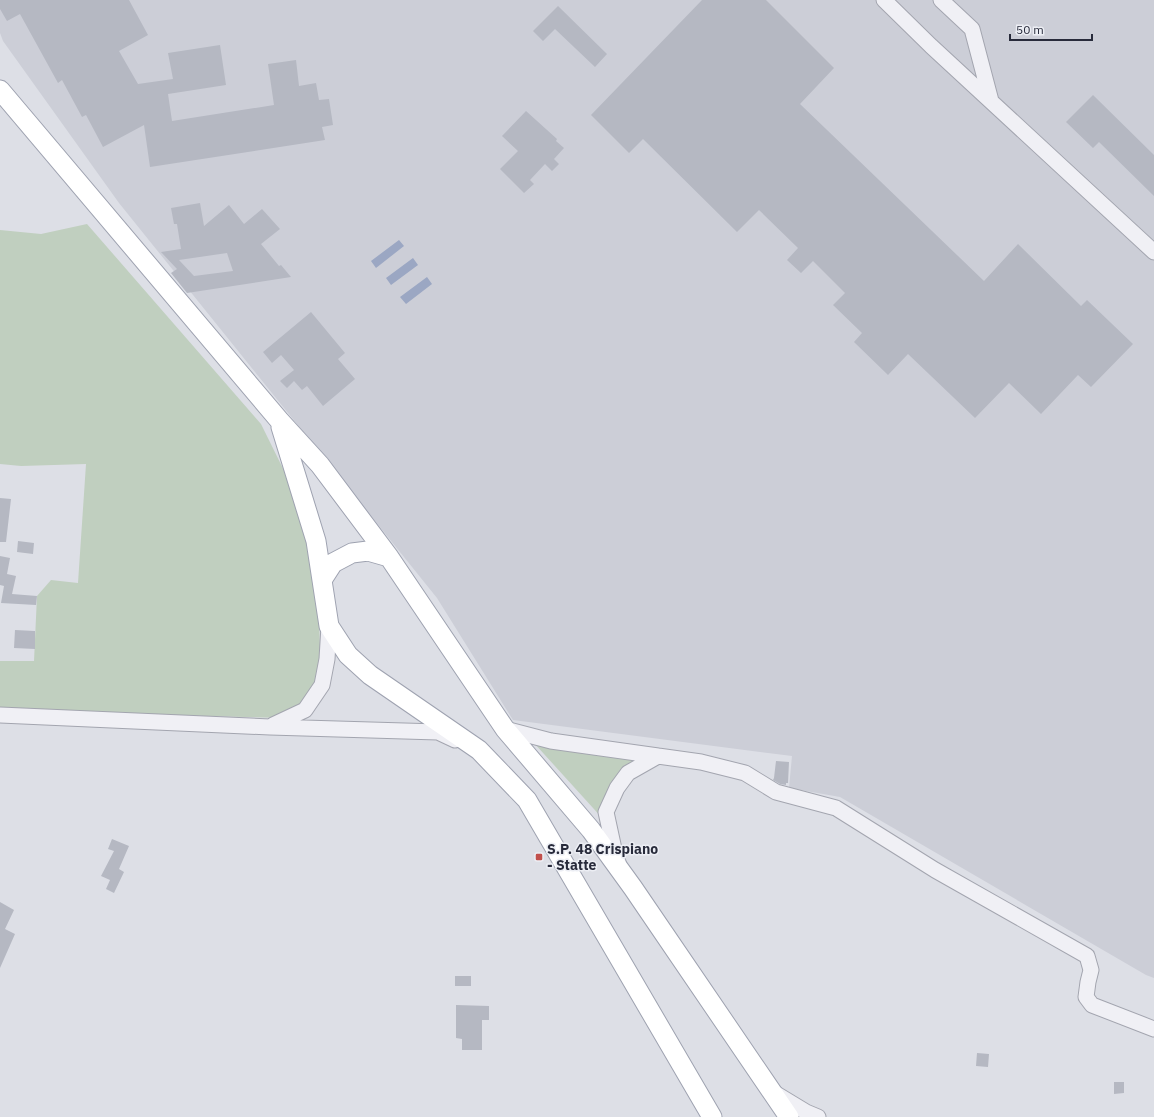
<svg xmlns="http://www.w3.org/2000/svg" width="1154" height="1117" viewBox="0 0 1154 1117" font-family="'IBM Plex Sans',sans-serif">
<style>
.built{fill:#ccced7}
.green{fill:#c0cfbf}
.water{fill:#9ba7c3}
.building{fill:#b5b8c2;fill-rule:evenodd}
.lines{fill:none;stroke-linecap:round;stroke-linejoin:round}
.minor-casing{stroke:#a3a5af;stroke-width:17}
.major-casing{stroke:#9ea2b0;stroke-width:21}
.minor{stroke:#f0f0f5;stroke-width:15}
.major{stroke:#fff;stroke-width:19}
.poi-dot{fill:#c1504c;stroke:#eceef4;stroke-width:1.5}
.labels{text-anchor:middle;stroke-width:3;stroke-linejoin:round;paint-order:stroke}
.poi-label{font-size:14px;font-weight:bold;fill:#282b3b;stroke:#eceef4;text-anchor:start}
</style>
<rect width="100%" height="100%" fill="#dddfe6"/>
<path class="built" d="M0,0H1154V978L1146,975L840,797L789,788L792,756L513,720L437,598L119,203L3,41L0,33Z"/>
<path class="green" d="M87,224L261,424L304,511L318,594L321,673L311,699L284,718L0,711V661H34L37,596L51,580L78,583L86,464L21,466L0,464V230L41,234Z
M534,743L634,759L603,819Z"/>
<path class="water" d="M399,240L404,246L376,268L371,261Z
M413,258L418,265L391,285L386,278Z
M427,277L432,284L406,304L400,297Z"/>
<path class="building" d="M0,0H129L148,35L119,51L138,84L173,79L168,53L220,45L226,85L168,94L172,121L274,105L268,64L296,60L299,86L316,83L319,100L329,99L333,125L322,127L325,140L150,167L144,125L103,147L86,115L82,117L62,80L58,83L20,14L7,21L0,9Z
M702,0H766L834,68L800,104L984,281L1018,244L1081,306L1087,300L1133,344L1091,387L1078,375L1041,414L1009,383L975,418L908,354L888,375L854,342L862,333L833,305L845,293L813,261L801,273L787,260L798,248L759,210L737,232L643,139L629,153L591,115Z
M558,6L607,54L595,67L555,29L543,41L533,31Z
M1093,95L1154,155V196L1099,142L1093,148L1066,122Z
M526,111L557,139L556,141L564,148L554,159L559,164L552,171L545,164L530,180L534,184L524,193L500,169L518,151L502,136Z
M200,203L204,226L229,205L244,224L262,209L280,229L261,244L279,266L281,265L291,277L187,293L171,273L177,269L161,252L181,249L177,224H174L171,208ZM227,253L233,271L194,276L179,260Z
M311,312L345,353L338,359L355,379L323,406L307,386L302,390L294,381L287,388L280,381L294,370L281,355L272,363L263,352Z
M0,498L11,499L6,542H0Z
M18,541L34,543L33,554L17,552Z
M0,556L10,558L7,574L16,576L12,594L37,596L36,605L1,603L4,586L0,585Z
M15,630L35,631V649L14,648Z
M776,761L789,762L788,783H786V785L780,784L773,780L774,778Z
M112,839L129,846L119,869L124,872L114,893L106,889L110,880L101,876L114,851L108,849Z
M0,902L14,910L5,929L15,934L0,968Z
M455,976H471V986H455Z
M456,1005L489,1006V1020H482V1050H462V1039L456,1038Z
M977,1053L989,1054L988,1067L976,1066Z
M1114,1082H1124V1093L1114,1094Z"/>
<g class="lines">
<g class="minor-casing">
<path id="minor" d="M884,0L931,46L1154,252
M941,0L972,29L991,101
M0,715L270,727L438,732L455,740
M273,725L305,710L322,685L327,659L329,626
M505,729L551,741L658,756L628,773L617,788L606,812L614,849L618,862
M658,756L701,762L745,773L776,792L836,808L935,870L1087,956L1091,970L1088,982L1086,997L1092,1005L1154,1029
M773,1092L806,1112L818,1117"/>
</g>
<g class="major-casing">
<path id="major" d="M0,90L279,420L320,465L389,557L505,729L591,830L633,888L789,1117
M281,427L316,541L329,626L348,655L370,675L479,750L527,800L712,1117
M322,580L333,563L352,553L368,551L389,557"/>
</g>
<use href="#minor" class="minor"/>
<use href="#major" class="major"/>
</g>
<rect class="poi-dot" x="535" y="853" width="8" height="8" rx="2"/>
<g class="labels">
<g class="poi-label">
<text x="547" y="854">S.P. 48 Crispiano<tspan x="547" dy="16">- Statte</tspan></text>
</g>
</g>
<path d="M1010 34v6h82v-6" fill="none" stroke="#282b3b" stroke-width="2"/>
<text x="1016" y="34" font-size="12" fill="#282b3b" stroke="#eceef4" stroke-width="3" paint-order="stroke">50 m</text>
</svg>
